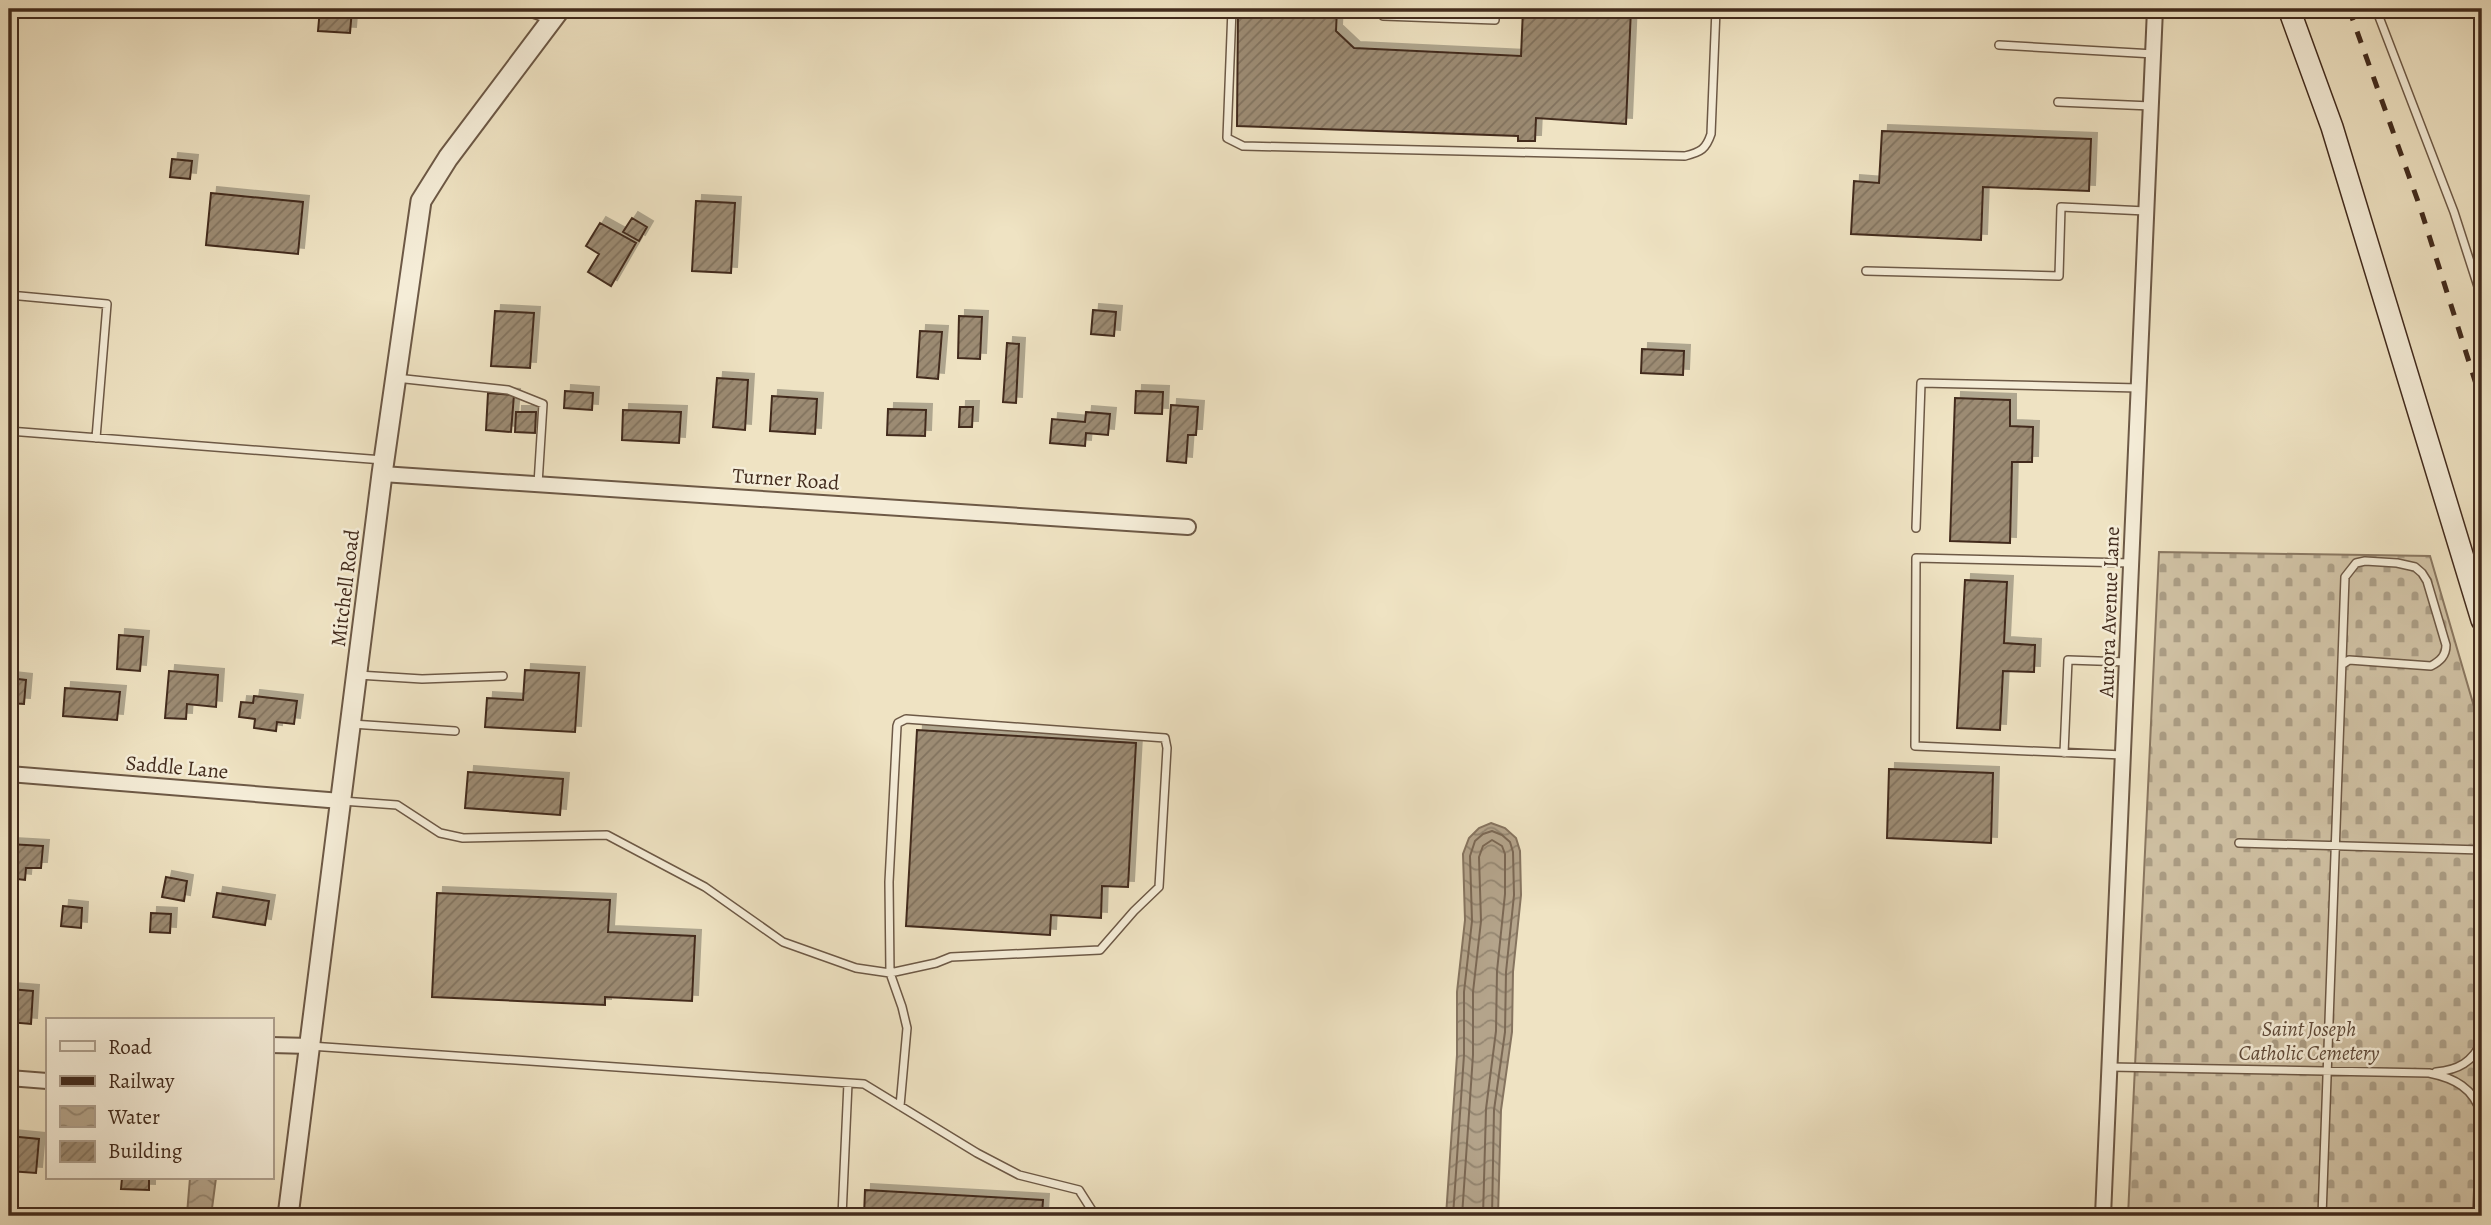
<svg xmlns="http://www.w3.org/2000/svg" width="2491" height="1225" viewBox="0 0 2491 1225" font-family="Alegreya,serif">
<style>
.cemetery{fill:url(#cemetery-stones);stroke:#8a7862;stroke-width:2}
.water{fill:url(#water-waves);stroke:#86745f;stroke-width:2}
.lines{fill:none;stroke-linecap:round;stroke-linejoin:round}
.shore{stroke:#7b6854;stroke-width:2}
.building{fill:url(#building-hatch);stroke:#422b1d;stroke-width:2;filter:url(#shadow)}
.service-casing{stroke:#6d5946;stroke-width:10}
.minor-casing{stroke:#6d5946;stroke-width:18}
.tertiary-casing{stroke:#6d5946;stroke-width:23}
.secondary-casing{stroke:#422b1d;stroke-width:24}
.service{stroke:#f5edd8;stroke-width:7}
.minor{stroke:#f5edd8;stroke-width:14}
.tertiary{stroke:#f5edd8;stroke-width:19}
.secondary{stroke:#f5edd8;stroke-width:21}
.rail{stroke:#422b1d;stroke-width:5;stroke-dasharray:12 12;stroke-linecap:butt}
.labels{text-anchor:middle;stroke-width:5;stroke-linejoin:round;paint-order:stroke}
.street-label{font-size:21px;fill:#422b1d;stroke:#f5edd8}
.park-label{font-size:21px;font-style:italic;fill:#5f4a39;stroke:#f5edd8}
</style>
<defs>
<pattern id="cemetery-stones" width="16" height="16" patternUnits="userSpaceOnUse" patternTransform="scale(1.75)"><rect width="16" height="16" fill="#d2c4a7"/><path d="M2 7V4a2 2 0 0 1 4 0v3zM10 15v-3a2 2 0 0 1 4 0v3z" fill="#ac9f87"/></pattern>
<pattern id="water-waves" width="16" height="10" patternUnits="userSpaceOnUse" patternTransform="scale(1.75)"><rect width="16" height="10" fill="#b4a48b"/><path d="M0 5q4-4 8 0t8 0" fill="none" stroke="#948671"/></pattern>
<pattern id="building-hatch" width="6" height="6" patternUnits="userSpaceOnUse" patternTransform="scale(1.75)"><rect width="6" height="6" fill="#9c8b73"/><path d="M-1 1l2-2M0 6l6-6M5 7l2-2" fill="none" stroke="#81725e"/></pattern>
<filter id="shadow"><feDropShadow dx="6" dy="-6" stdDeviation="0" flood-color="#0004"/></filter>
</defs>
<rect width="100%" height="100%" fill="#efe3c3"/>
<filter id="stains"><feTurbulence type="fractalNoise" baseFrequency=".00286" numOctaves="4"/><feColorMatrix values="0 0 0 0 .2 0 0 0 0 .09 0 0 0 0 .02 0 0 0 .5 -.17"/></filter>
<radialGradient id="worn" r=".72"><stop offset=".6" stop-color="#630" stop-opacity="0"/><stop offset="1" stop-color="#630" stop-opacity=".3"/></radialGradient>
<path class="cemetery" d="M2159,552L2430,556L2482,734V1216H2128Z"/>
<path class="water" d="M1491,823L1505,828L1516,838L1520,851L1521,895L1513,972L1512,1032L1501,1110L1498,1216H1446L1457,1055V992L1465,920L1463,854L1469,838L1479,828Z
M190,1178H216L211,1216H183L187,1214Z"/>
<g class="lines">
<path class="shore" d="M1453,1216L1464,1055V992L1472,921L1470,856L1475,841L1483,834L1492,831L1502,835L1510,842L1513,852L1514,895L1506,972L1505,1032L1494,1110L1492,1216
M1462,1216L1473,1055V992L1481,921L1479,857L1483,846L1492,840L1502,846L1505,854V894L1497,971L1496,1031L1486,1109L1483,1216"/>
</g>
<path class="building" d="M320,9H352L350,33L318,31Z
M1238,9H1337L1336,31L1354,48L1521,56L1523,9H1631L1626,124L1536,118L1535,141H1518V136L1237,126Z
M1882,131L2091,139L2089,191L1983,187L1981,240L1851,234L1854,181L1879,183Z
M172,159L192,161L190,179L170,177Z
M211,193L303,202L298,254L206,245Z
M696,201L735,203L731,273L692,271Z
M632,218L647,227L639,241L623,232Z
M600,223L636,243L611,286L588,272L599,254L586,246Z
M1093,310L1116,312L1114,336L1091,334Z
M495,311L534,313L530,368L491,366Z
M959,316L982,317L980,359L958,358Z
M920,331L942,332L938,379L917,377Z
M1007,343L1019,344L1016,403L1003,402Z
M1642,349L1684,351L1683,375L1641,373Z
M717,378L748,380L745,430L713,427Z
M565,391L593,393L592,410L564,408Z
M1136,391L1163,392L1162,414L1135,413Z
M488,393L514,395L511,432L486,430Z
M772,396L817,399L815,434L770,431Z
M1955,398L2010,400V426L2033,427L2032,462H2012L2010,543L1950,541Z
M1171,405L1198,407L1196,435H1188L1186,463L1167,461Z
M960,407H973L972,427H959Z
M888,409L926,410L925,436L887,435Z
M623,410L681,412L679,443L622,440Z
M516,412H536L535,433L515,432Z
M1086,412L1110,414L1108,435L1086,433L1085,446L1050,443L1052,419L1085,422Z
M1965,580L2007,582L2004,643L2035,645L2034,672L2003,671L2000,730L1957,728Z
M119,635L143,637L140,671L117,669Z
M525,670L579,673L575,732L485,727L487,698L523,700Z
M169,671L218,675L216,707L187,704L186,719L165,718Z
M9,678L26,680L24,704L9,703Z
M65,688L120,692L117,720L63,716Z
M254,696L297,701L294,724L277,722L276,731L254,728L255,719L239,717L241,702L253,703Z
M917,730L1136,743L1128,887L1102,886L1101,918L1051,915L1050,935L906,926Z
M1889,769L1993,773L1991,843L1887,838Z
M468,772L563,779L560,815L465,808Z
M9,844L43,846L41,868H26L25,880L9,878Z
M166,877L187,881L184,901L162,897Z
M217,893L269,901L265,925L213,917Z
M437,893L610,900L608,932L695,936L692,1001L605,997V1005L432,997Z
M63,906L82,908L81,928L61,926Z
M151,913L171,914L170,933L150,932Z
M9,989L33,991L31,1024L9,1022Z
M9,1136L39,1139L36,1173L9,1171Z
M122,1178H149V1190L121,1189Z
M865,1190L1043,1200L1042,1216H864Z"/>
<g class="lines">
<g class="service-casing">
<path id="service" d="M495,9L524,11L551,20
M1232,9L1227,138L1243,146L1685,156C1701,152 1706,149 1711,134L1716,9
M1377,9L1383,16L1495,20V9
M2376,9L2454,212L2482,299
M1999,45L2154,54
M2058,102L2151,106
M1866,271L2059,276L2061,207L2146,211
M9,295L107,304L96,438
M396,378L508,390L543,404L538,484
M9,431L383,460
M1916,528L1921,383L2139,388
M358,675L422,679L503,676
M906,719L1165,738L1167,748L1159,887L1134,911L1100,950L951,957L936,963L890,973L889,882L897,726L898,723Z
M352,724L455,731
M2064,753L2068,660L2127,662
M2123,755L1915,746L1916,558L2131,563
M342,801L397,805L440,833L463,838L607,835L705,887L783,942L856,968L890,973L902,1007L907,1028L900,1106
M2239,843L2482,850
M310,1046L864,1084L977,1153L1019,1175L1079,1190L1093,1212V1216
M2110,1067L2429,1073C2454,1078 2474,1088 2481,1114L2477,1216
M2436,1072C2458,1070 2473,1062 2482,1041
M842,1216L848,1083
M2322,1216L2345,577L2356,563L2365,561L2397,563L2415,567L2422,573L2427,581L2446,645C2446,656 2440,661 2431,666L2349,660L2343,664"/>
</g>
<g class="minor-casing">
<path id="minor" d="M382,474L1188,527
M9,774L341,801
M271,1045L310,1046
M9,1078L47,1081
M2103,1216L2155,9"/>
</g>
<g class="tertiary-casing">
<path id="tertiary" d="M288,1216L382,474L421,201L448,158L560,9"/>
</g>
<g class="secondary-casing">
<path id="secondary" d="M2289,9L2332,127L2482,620"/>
</g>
<use href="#service" class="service"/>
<use href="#minor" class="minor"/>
<use href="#tertiary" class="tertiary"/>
<use href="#secondary" class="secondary"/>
<path class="rail" d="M2349,9L2420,207L2482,403"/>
</g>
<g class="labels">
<g class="street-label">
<text transform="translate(786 479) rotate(4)" y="7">Turner Road</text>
<text transform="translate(345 588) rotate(-83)" y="7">Mitchell Road</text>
<text transform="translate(2109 612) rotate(-88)" y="7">Aurora Avenue Lane</text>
<text transform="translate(177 767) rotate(5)" y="7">Saddle Lane</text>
</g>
<g class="park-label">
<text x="2309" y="1036">Saint Joseph<tspan x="2309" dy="24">Catholic Cemetery</tspan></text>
</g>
</g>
<rect width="2491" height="1225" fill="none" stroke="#efe3c3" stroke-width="35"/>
<rect x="10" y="10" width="2470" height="1204" fill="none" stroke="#422b1d" stroke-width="3.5"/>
<rect x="18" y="18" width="2456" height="1190" fill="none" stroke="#422b1d" stroke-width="2"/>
<rect x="46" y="1018" width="228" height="161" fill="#f5edd8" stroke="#ad9f8d" stroke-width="2"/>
<rect x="60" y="1041" width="35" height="10" fill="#f5edd8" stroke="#ad9f8d" stroke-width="2"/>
<text x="108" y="1054" font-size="21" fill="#422b1d">Road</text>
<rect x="60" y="1076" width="35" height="10" fill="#422b1d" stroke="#ad9f8d" stroke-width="2"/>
<text x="108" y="1088" font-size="21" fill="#422b1d">Railway</text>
<rect x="60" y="1106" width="35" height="21" fill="url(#water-waves)" stroke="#ad9f8d" stroke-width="2"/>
<text x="108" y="1124" font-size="21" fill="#422b1d">Water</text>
<rect x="60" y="1141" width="35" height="21" fill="url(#building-hatch)" stroke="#ad9f8d" stroke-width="2"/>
<text x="108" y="1158" font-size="21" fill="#422b1d">Building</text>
<rect width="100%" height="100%" filter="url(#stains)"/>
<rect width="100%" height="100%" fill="url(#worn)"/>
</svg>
